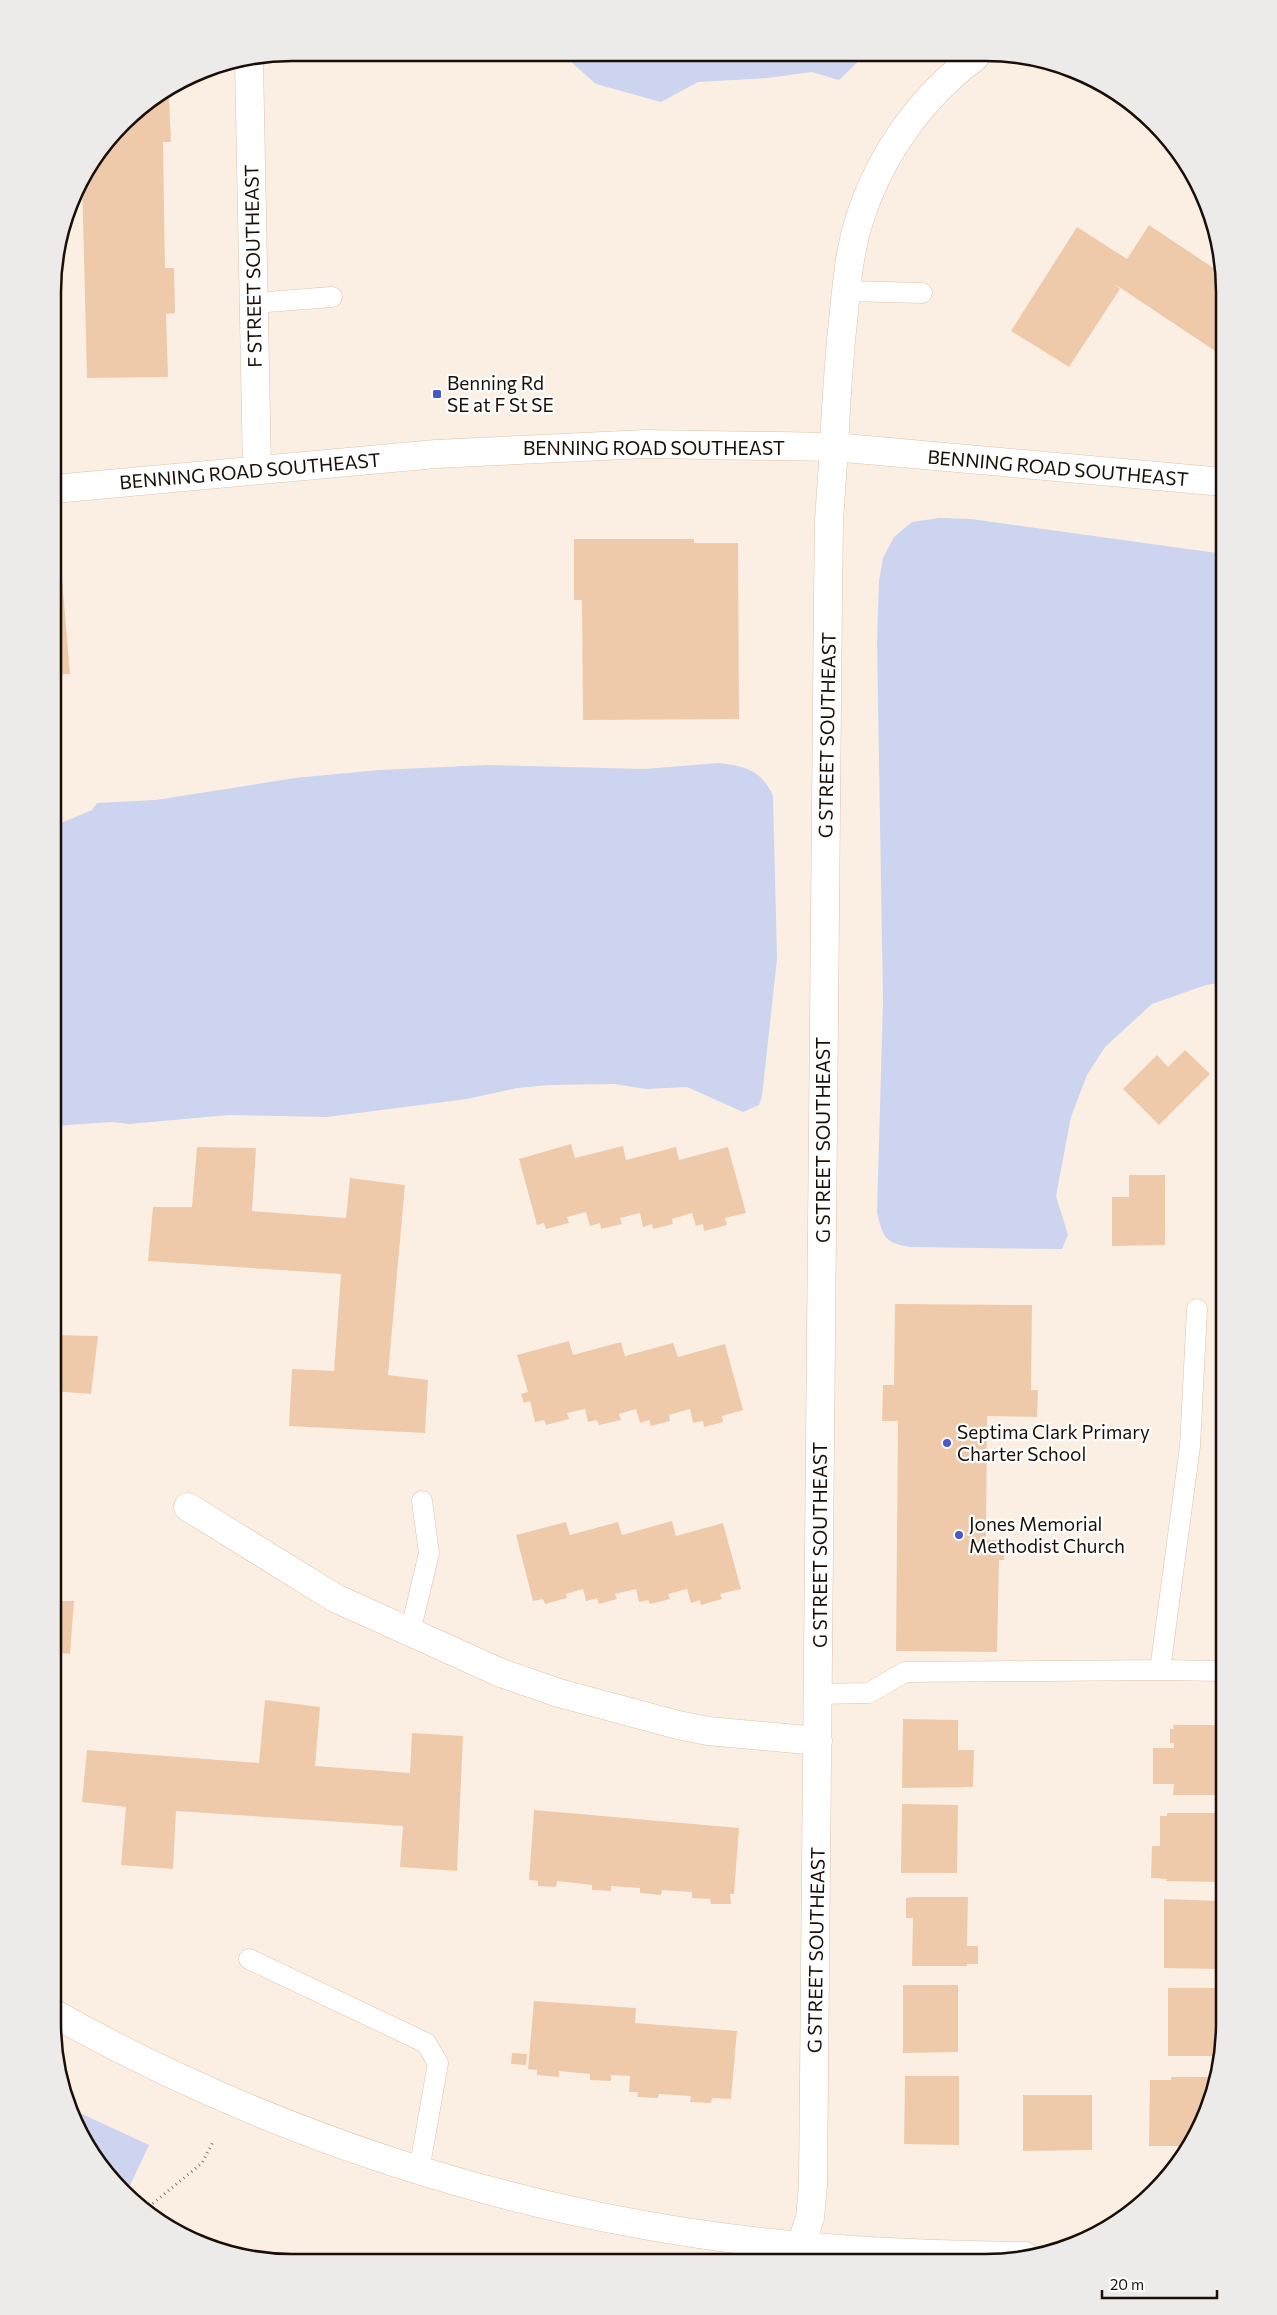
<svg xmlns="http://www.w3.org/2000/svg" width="1277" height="2315" viewBox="0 0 1277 2315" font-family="Commissioner,sans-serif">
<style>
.green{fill:#ccd4ef}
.building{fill:#efcaaa}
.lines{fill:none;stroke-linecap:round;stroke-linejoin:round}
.service-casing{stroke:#dfc2a8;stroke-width:21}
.minor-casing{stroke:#dfc2a8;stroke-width:29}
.tertiary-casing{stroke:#dfc2a8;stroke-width:29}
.secondary-casing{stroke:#dfc2a8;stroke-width:29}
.path{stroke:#877c72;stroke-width:3;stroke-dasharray:1 4;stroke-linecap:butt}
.service{stroke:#fff;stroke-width:20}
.minor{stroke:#fff;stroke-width:28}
.tertiary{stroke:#fff;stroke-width:28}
.secondary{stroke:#fff;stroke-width:28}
.poi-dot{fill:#4658cc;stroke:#fefefe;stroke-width:2}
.labels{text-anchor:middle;stroke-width:4.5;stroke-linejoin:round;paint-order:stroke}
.street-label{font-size:19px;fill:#190f06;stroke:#fefefe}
.poi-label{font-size:19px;fill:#190f06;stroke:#fefefe;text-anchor:start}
.rim{fill:none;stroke:#190f06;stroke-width:2.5}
</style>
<rect width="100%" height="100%" fill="#fbefe4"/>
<path class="green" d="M562,54L864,56L839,80L812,72L767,78L698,82L661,102L596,84Z
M939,518L971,519L1224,554V982L1206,985L1152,1004L1105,1047L1087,1075L1071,1117L1056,1196L1068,1235L1062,1249L910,1247C884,1243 883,1236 877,1213L883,1002L877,641L879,581L883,558L894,537L912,522Z
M719,763C746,766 762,771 773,796L777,959L762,1096L759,1105L743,1112L687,1087L646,1089L614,1084L549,1085L517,1088L467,1099L327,1117L229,1115L129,1124L112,1122L54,1126V826L92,810L97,803L156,800L295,778L379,770L487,765L644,769Z
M69,2108L149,2145L126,2194L93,2156Z"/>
<path class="building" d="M162,95V97L169,96L171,142H163L165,268H174L175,313L166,314L168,377L87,378L82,179L134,112Z
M1149,225L1221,273L1224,292V357L1113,283L1120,289L1069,367L1011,331L1077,227L1127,259Z
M574,539H694V543H738L739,719L583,720L582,600H574Z
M54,567H61L70,674L54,675Z
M1185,1050L1210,1074L1159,1125L1123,1089L1157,1055L1168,1067Z
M571,1144L575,1158L623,1146L626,1160L676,1147L679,1160L728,1147L746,1213L725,1218L727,1225L704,1231L703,1224L696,1226L692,1213L672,1219L673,1224L653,1229L652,1224L643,1227L640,1213L620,1218L622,1224L601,1229L600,1223L590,1226L586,1212L567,1217L569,1223L546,1229L544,1223L537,1225L519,1159Z
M197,1147L256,1148L252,1211L346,1218L350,1178L405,1185L388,1375L428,1380L425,1433L289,1426L292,1369L334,1371L341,1274L148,1261L153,1207H192Z
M1129,1175H1165V1245L1112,1246V1197H1129Z
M895,1304L1032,1305L1031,1390H1038L1037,1417L987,1416L986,1540H1005L1004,1560H999L997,1652L896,1651L898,1421H882L883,1385H894Z
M53,1335L98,1336L91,1394L53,1391Z
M569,1341L573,1355L621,1342L625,1356L673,1343L678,1357L725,1344L743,1410L722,1416L723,1422L704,1427L703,1421L693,1423L690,1409L669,1415L670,1421L651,1426L649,1420L640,1423L636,1409L619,1414L621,1420L599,1425L597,1420L588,1422L585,1409L567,1413L569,1419L546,1425L544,1420L535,1422L530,1401L524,1403L521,1394L528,1392L517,1355Z
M672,1521L676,1536L723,1523L741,1589L720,1594L722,1599L701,1605L700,1600L691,1603L687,1589L668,1594L670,1599L650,1604L648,1600L639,1602L636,1589L615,1594L617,1599L599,1604L597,1598L586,1601L583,1589L566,1594L567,1598L545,1604L543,1599L533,1601L516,1535L566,1522L570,1535L618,1522L622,1535Z
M53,1601H74L70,1654L53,1652Z
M265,1700L320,1707L315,1766L410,1773L412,1733L463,1736L457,1871L400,1867L403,1826L176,1811L173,1869L121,1865L126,1807L82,1802L87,1750L259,1763Z
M903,1719L958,1720V1750H974L973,1787L902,1788Z
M1173,1725H1224V1795H1173L1174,1784H1153V1748H1174V1743H1170V1729H1174Z
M902,1804L958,1805L957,1873H901Z
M534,1810L739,1828L734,1894H730L731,1904H711L710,1899L692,1898V1892L662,1890L661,1895L640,1893V1888L611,1886V1891L592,1890V1885L557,1881L556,1887L538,1886V1881L529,1880Z
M1167,1813H1221V1882L1166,1881L1167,1879L1151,1878L1152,1846H1160V1816H1167Z
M913,1897H968L967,1946H978V1964H967V1966H912L913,1918H906V1898Z
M1164,1899L1220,1901L1221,1969L1164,1968Z
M903,1985H958V2052L903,2053Z
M1168,1988H1223L1220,2056H1168Z
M534,2001L636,2008L635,2023L737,2031L731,2099L712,2098L711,2103L690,2102L691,2096L659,2094L658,2098L637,2097L638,2092H629L630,2076L611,2075V2081L590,2080V2074L559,2071V2077L537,2075V2070L528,2069Z
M512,2053L527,2054L526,2065L511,2064Z
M905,2076H959V2145L904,2144Z
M1171,2077H1215L1206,2114L1188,2146H1149L1150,2080H1171Z
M1023,2095H1092V2150L1023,2151Z"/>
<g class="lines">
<g class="service-casing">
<path id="service" d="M846,291L922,293
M254,303L332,297
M1197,1309L1190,1446L1160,1670L1224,1671
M410,1633L429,1553L422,1501
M818,1694L869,1693L905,1672L1160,1670
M249,1959L426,2043L438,2063L419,2171"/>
</g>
<g class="minor-casing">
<path id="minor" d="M249,61L257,470
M188,1507L335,1598L501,1673L559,1693L678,1725L708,1731L818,1741
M53,2013C271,2135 512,2214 761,2242C849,2252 937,2255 1025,2256
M795,2262L810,2218L813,2185L828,596L829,521L834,447"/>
</g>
<g class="tertiary-casing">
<path id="tertiary" d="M834,447C836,402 839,357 844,311C847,280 850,248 860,218C880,155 922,96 975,57"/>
</g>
<g class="secondary-casing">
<path id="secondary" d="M54,489L436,454L646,444L834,447L1224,482"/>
</g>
<path class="path" d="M145,2210L202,2163L214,2140"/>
<use href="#service" class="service"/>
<use href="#minor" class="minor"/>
<use href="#tertiary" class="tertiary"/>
<use href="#secondary" class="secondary"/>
</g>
<g class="poi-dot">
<rect x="432" y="389" width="10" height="10" rx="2.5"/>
<circle cx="947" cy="1443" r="5"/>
<circle cx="959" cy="1535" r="5"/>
</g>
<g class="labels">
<g class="street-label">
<text transform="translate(253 266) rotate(-91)" y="7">F STREET SOUTHEAST</text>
<text x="654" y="455">BENNING ROAD SOUTHEAST</text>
<text transform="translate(1058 468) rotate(5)" y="7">BENNING ROAD SOUTHEAST</text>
<text transform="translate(250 471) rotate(-5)" y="7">BENNING ROAD SOUTHEAST</text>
<text transform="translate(827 735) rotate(-89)" y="7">G STREET SOUTHEAST</text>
<text transform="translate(823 1140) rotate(-90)" y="7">G STREET SOUTHEAST</text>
<text transform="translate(820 1545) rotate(-90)" y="7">G STREET SOUTHEAST</text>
<text transform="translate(816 1950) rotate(-89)" y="7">G STREET SOUTHEAST</text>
</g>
<g class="poi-label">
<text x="447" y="390">Benning Rd<tspan x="447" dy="22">SE at F St SE</tspan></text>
<text x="957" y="1439">Septima Clark Primary<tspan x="957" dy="22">Charter School</tspan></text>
<text x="969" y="1531">Jones Memorial<tspan x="969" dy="22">Methodist Church</tspan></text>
</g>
</g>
<path d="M0 0H1277V2315H0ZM292 61H985A231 231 0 0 1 1216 292V2023A231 231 0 0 1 985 2254H292A231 231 0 0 1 61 2023V292A231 231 0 0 1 292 61Z" fill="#ecebea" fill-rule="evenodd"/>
<path class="rim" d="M292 61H985A231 231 0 0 1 1216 292V2023A231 231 0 0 1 985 2254H292A231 231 0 0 1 61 2023V292A231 231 0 0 1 292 61Z"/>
<path d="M1102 2290v8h115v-8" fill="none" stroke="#190f06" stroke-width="2.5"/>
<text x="1110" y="2290" font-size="15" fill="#190f06" stroke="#fefefe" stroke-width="4" paint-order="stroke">20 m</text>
</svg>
